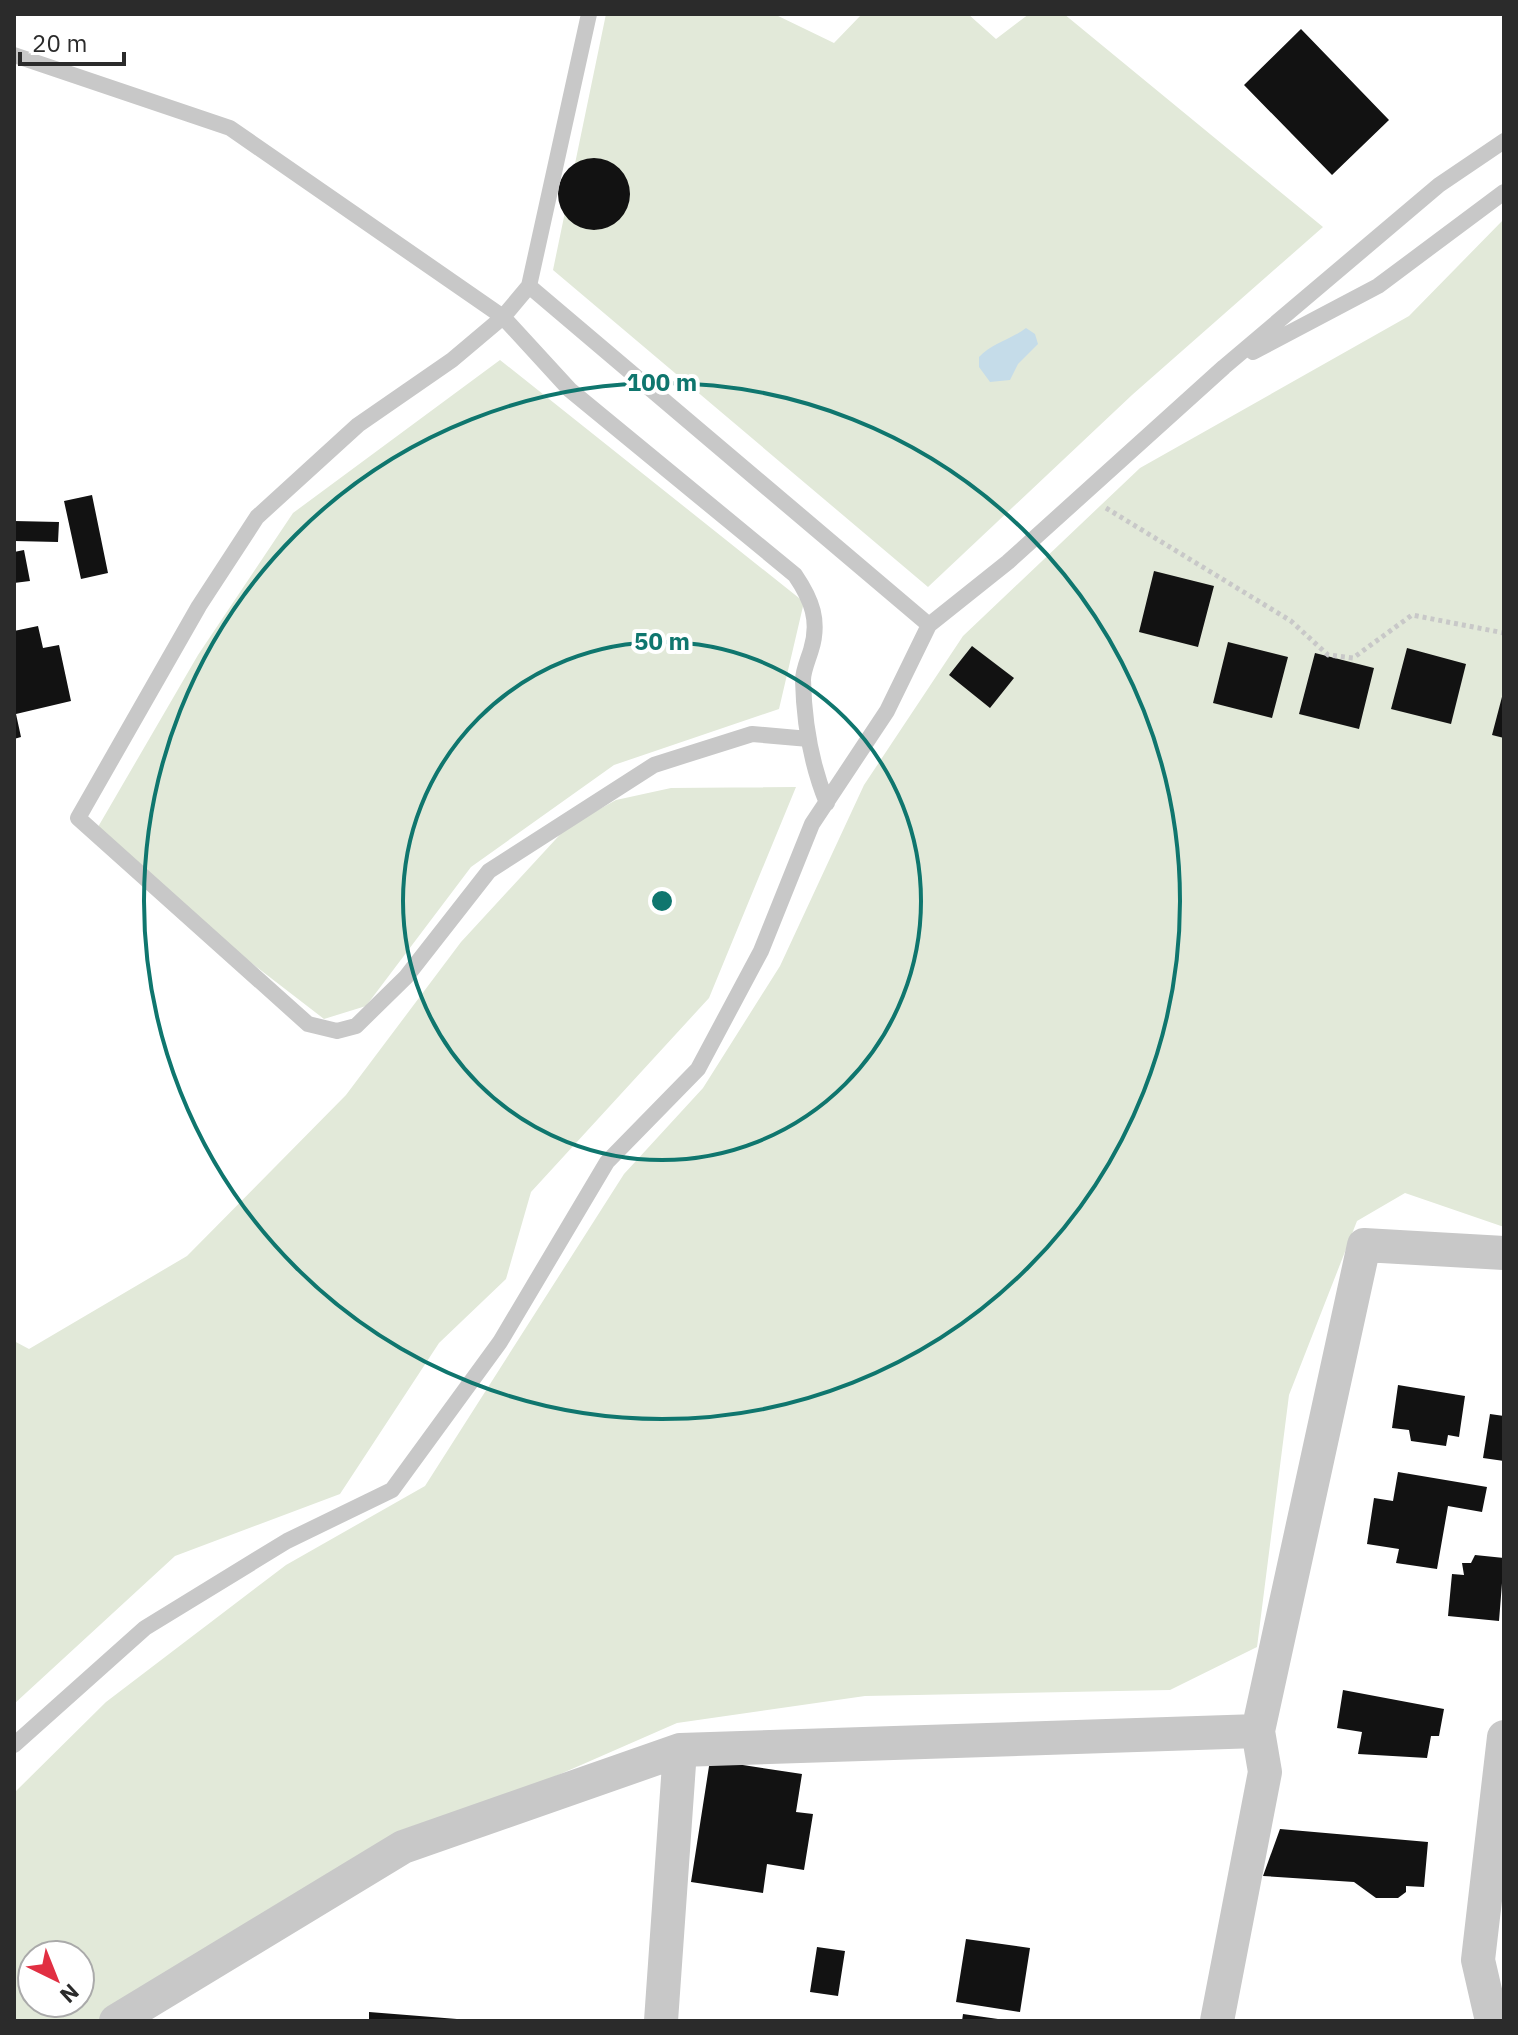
<svg xmlns="http://www.w3.org/2000/svg" width="1518" height="2035" viewBox="0 0 1518 2035" font-family="'IBM Plex Sans',sans-serif">
<style>
.green{fill:#e2e9d9;fill-rule:evenodd}
.water{fill:#c5dce9}
.building{fill:#121212}
.lines{fill:none;stroke-linecap:round;stroke-linejoin:round}
.path{stroke:#c8c8c8;stroke-width:5;stroke-dasharray:4 4;stroke-linecap:butt}
.service{stroke:#c8c8c8;stroke-width:16}
.minor{stroke:#c8c8c8;stroke-width:34}
.ring{fill:none;stroke:#0f766e;stroke-width:4}
.centre{fill:#0f766e;stroke:#fff;stroke-width:4}
.ring-label{font-size:24px;text-anchor:middle;font-weight:bold;fill:#0f766e;stroke:#fff;stroke-width:8;stroke-linejoin:round;paint-order:stroke}
</style>
<rect width="100%" height="100%" fill="#fff"/>
<path class="green" d="M606,14H774L834,43L862,14H968L996,39L1029,14H1064L1323,227L1132,395L928,587L553,270Z
M1504,219V1227L1405,1193L1357,1221L1289,1395L1257,1647L1170,1690L865,1696L677,1723L389,1849L111,2021H14V1793L106,1702L286,1565L425,1486L624,1174L703,1088L780,966L864,785L963,636L1140,468L1409,316ZM32,1955H80V2003H32Z
M500,360L804,602L779,709L614,765L471,867L366,1006L324,1019L91,839L198,655L293,513Z
M796,787L709,998L531,1192L506,1279L439,1343L340,1494L175,1556L14,1704V1341L29,1349L187,1256L346,1095L461,942L567,827L616,800L671,788Z"/>
<path class="water" d="M1026,328L1035,334L1038,344L1018,364L1010,380L990,382L979,367V357C992,343 1010,340 1026,328Z"/>
<path class="building" d="M1301,29L1389,120L1332,175L1244,85Z
M558 194a36 36 0 1 1 72 0a36 36 0 1 1-72 0Z
M92,495L108,573L81,579L64,501Z
M14,521L59,522L58,542L14,541Z
M24,550L30,581L14,583V552Z
M1154,571L1214,586L1198,647L1139,632Z
M38,626L43,648L59,645L71,701L16,714L21,737L14,739V631Z
M1228,642L1288,657L1272,718L1213,703Z
M972,646L1014,678L990,708L949,675Z
M1407,648L1466,664L1451,724L1391,709Z
M1315,653L1374,668L1359,729L1299,714Z
M1503,693H1504V738L1492,735Z
M1398,1385L1465,1396L1459,1437L1448,1435L1446,1446L1411,1441L1409,1430L1392,1428Z
M1490,1414L1504,1416V1461L1483,1458Z
M1398,1472L1487,1487L1482,1512L1448,1506L1437,1569L1396,1563L1399,1549L1367,1544L1374,1498L1393,1501Z
M1475,1555L1504,1558L1499,1621L1448,1616L1452,1574L1464,1575L1462,1563H1471Z
M1343,1690L1444,1709L1439,1736H1431L1427,1758L1358,1754L1362,1732L1337,1728Z
M710,1760L802,1774L796,1812L813,1814L804,1870L767,1864L763,1893L691,1882Z
M1280,1829L1428,1842L1424,1887L1406,1886V1892L1398,1898H1376L1354,1882L1263,1876Z
M966,1939L1030,1948L1020,2012L956,2002Z
M817,1947L845,1951L838,1996L810,1992Z
M369,2012L457,2019L456,2021H369Z
M963,2014L998,2019L997,2021H962Z"/>
<g class="lines">
<path class="path" d="M1106,508L1291,621L1328,655L1353,658L1412,615L1504,633"/>
<path class="service" d="M589,14L529,286L929,625
M14,55L230,128L503,317L529,286
M1253,352L1378,286L1504,192
M809,739L752,734L654,765L489,871L406,977L356,1026L337,1031L308,1024L78,818L199,606L257,517L358,425L452,360L503,317L570,390L795,575C812,600 820,621 811,650C808,660 803,671 803,680C804,723 811,764 827,803
M14,1745L145,1628L287,1541L392,1490L500,1342L607,1162L698,1069L761,951L812,824L887,711L929,625L1008,562L1224,367L1439,185L1504,141"/>
<path class="minor" d="M116,2021L403,1847L680,1750L1258,1731
M661,2021L680,1750
M1217,2021L1265,1772L1258,1731L1364,1245L1504,1253
M1492,2021L1478,1960L1504,1737"/>
</g>
<g class="ring">
<circle cx="662" cy="901" r="259"/>
<circle cx="662" cy="901" r="518"/>
</g>
<circle cx="662" cy="901" r="12" class="centre"/>
<g class="ring-label">
<text x="662" y="391">100 m</text>
<text x="662" y="650">50 m</text>
</g>
<rect width="1518" height="2035" fill="none" stroke="#2b2b2b" stroke-width="32"/>
<g transform="translate(56 1979) rotate(137)"><circle r="38" fill="#ffffff" stroke="#aaaaaa" stroke-width="2"/>
<path d="M0-6L14 30L0 20L-14 30Z" fill="#e12f42"/>
<text y="-12" font-size="22" font-weight="bold" text-anchor="middle" fill="#2b2b2b">N</text>
</g>
<path d="M20 52v12h104v-12" fill="none" stroke="#2b2b2b" stroke-width="4"/>
<text x="32" y="52" font-size="24" fill="#2b2b2b" stroke="#ffffff" stroke-width="6" paint-order="stroke">20 m</text>
</svg>
